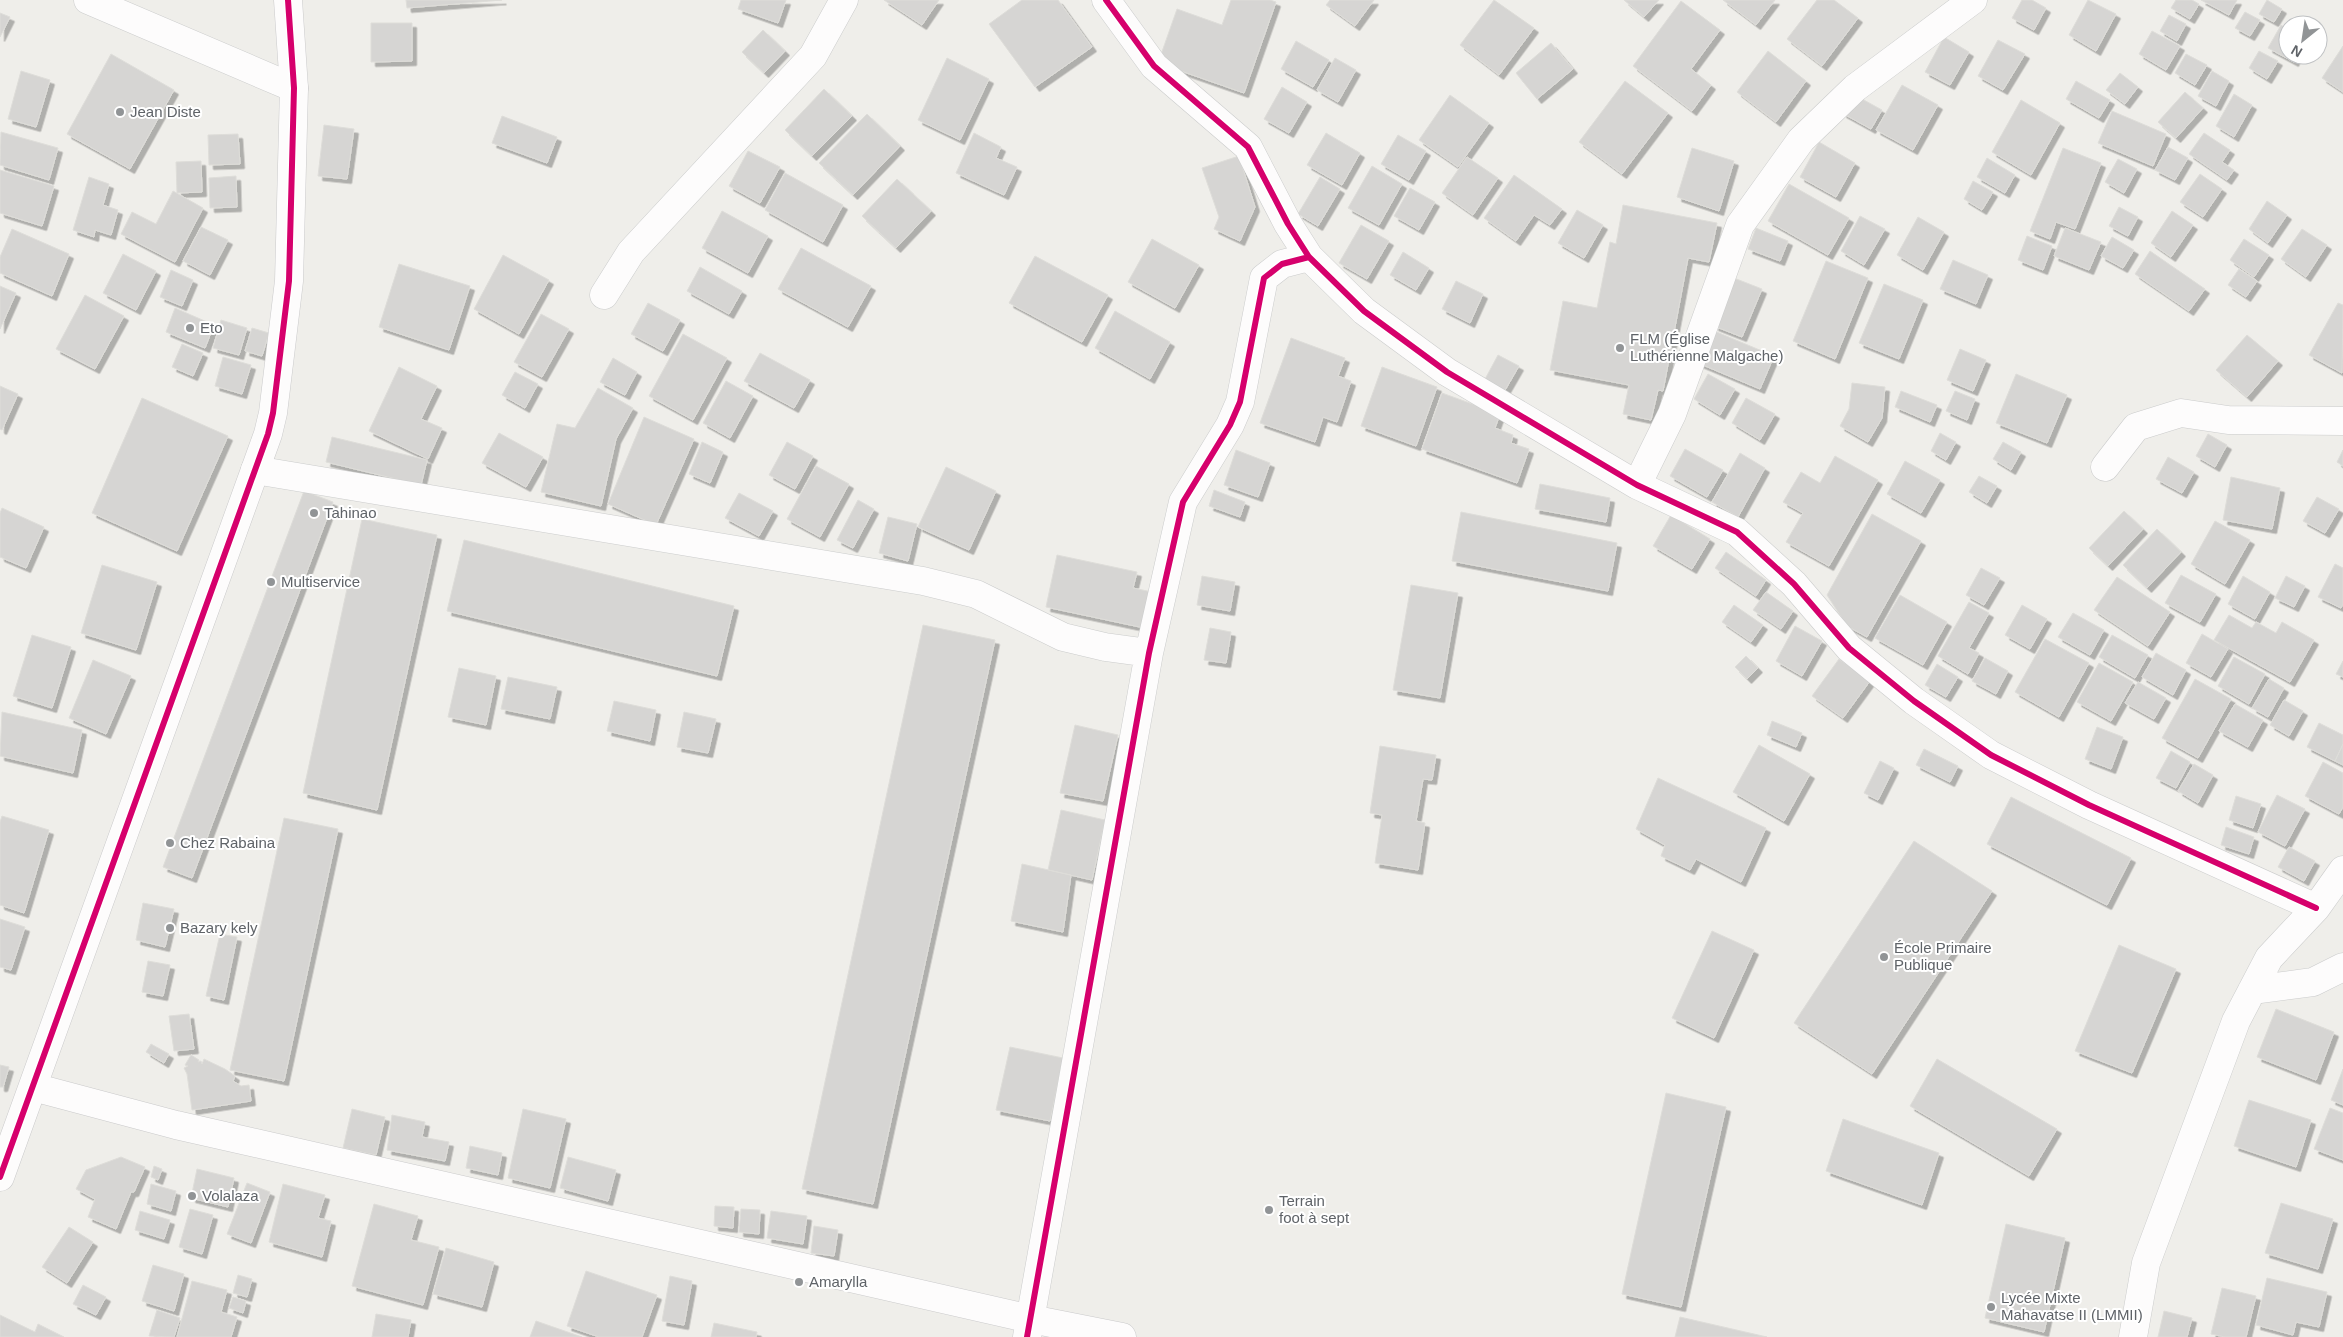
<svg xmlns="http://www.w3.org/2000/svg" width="2343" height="1337" viewBox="0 0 2343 1337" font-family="Helvetica,sans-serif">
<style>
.building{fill:#d6d5d3;stroke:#deddd9;filter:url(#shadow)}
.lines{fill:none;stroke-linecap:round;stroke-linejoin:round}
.street-casing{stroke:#cbcccc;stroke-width:29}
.secondary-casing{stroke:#cacacb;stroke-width:29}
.street{stroke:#fdfcfc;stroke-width:28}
.secondary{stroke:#fdfcfc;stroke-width:28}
.cycleway-casing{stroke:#fff;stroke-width:9}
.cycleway{stroke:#d6006c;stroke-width:6}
.poi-dot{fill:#919496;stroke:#fff;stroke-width:2}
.labels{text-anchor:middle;stroke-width:4;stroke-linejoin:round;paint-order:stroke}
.poi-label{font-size:15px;fill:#5f6368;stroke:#fff;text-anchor:start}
</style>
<defs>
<filter id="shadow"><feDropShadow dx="4.5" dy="4.5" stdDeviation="0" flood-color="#0004"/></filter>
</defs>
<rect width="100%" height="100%" fill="#efeeea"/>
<path class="building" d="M406,0H502L407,8Z
M741,0H786L778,23L738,9Z
M884,0H939L922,25Z
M1022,0H1058L1092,47L1035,87L989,24Z
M1231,0H1270L1276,2L1244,93L1158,63L1177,9L1222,25Z
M1330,0H1374L1355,26L1326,5Z
M1494,0L1534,28L1499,75L1460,45Z
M1624,0H1659L1644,17Z
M1723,0H1775L1756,25Z
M1817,0H1834L1858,18L1822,66L1787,39Z
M2022,0H2032L2046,8L2034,30L2012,18Z
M2088,0L2116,14L2096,51L2069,35Z
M2176,0H2192L2199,4L2190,19L2171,8Z
M2201,0H2237L2229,15Z
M2267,0L2282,9L2274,22L2259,14Z
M1681,1L1720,30L1691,69L1711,85L1692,111L1633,66Z
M2245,12L2260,20L2250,36L2235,28Z
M0,13L10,17L0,37Z
M2169,15L2186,24L2177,41L2160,31Z
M371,23H412V61L371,62Z
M2281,25L2288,30V55H2297L2294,62L2268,48Z
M763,30L785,51L764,73L742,52Z
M2152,31L2180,46L2166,70L2139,54Z
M1944,37L1969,52L1950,85L1925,72Z
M1998,40L2025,54L2003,90L1978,76Z
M1296,41L1329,60L1313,87L1281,69Z
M1551,43L1573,69L1537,99L1516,73Z
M2343,46V92L2322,78Z
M1768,51L1806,81L1776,122L1737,92Z
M2259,51L2278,61L2267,79L2249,68Z
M111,54L174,90L130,169L67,134Z
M2186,54L2207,65L2195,85L2175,73Z
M947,58L989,79L960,140L918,120Z
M1335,58L1356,70L1338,102L1317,90Z
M21,71L50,80L36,127L8,119Z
M2212,71L2229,81L2216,106L2198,96Z
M2120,73L2138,87L2125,104L2106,90Z
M1625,81L1668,113L1622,174L1579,142Z
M2076,81L2110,100L2099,118L2066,99Z
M1902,85L1938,105L1913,150L1876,130Z
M1282,87L1307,102L1289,133L1264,119Z
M824,89L852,116L812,156L785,130Z
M2185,92L2203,108L2176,138L2158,122Z
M1853,94L1882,110L1871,129L1842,113Z
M2234,94L2252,105L2234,137L2216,126Z
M1450,95L1489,123L1458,167L1419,140Z
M2021,100L2060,123L2031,175L1992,152Z
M2112,111L2166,134L2153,166L2098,143Z
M867,114L900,146L853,195L819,163Z
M502,116L557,137L547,163L492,143Z
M324,125L354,129L347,179L318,176Z
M1,132L58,148L49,180L0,165Z
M974,133L1001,147L996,158L1017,167L1004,195L956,173Z
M1326,133L1360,153L1342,185L1307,165Z
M2204,133L2230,150L2222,162L2234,170L2227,180L2189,154Z
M238,134L240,164L209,165L208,135Z
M1398,135L1426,151L1409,180L1381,164Z
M1819,142L1855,163L1836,197L1800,177Z
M2168,147L2188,158L2175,180L2155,170Z
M1692,148L1734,161L1719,211L1677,197Z
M2063,148L2101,163L2075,229L2056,222L2050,239L2030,231Z
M748,151L780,167L760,203L729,186Z
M1239,156L1255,207L1240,241L1214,229L1219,217L1202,168Z
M1467,157L1498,178L1473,215L1442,193Z
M1987,158L2015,175L2005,193L1977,177Z
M2118,159L2137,169L2124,193L2105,182Z
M201,161L202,192L177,193L176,162Z
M1372,166L1402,184L1379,225L1348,208Z
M0,170L54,186L42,226L0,213Z
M785,173L843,205L823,242L765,210Z
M2200,174L2222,189L2203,217L2180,202Z
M1514,175L1562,209L1550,225L1534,215L1516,241L1484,218Z
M236,176L237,207L210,208L209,178Z
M89,177L109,184L103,205L118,210L111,235L95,230L94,237L73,230Z
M1320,177L1340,189L1318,226L1298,214Z
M897,179L931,211L896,248L862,216Z
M1973,181L1993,192L1982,210L1964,199Z
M1789,184L1849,218L1828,255L1768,221Z
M1410,188L1435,202L1419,230L1394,216Z
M173,191L203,208L175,262L121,234L132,212L156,224Z
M2267,201L2287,215L2268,243L2249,229Z
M1623,205L1717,223L1709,262L1688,258L1663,391L1658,390L1651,420L1623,414L1629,385L1550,370L1563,301L1597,308L1610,242L1616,244Z
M2119,207L2138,217L2128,236L2109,226Z
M1577,210L1603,225L1584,258L1558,243Z
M722,211L768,236L748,273L702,248Z
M2172,211L2193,225L2171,257L2151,243Z
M1860,216L1885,229L1864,265L1841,251Z
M1918,217L1944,232L1923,270L1897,255Z
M1361,225L1389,241L1367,279L1339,263Z
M201,227L228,240L210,275L183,261Z
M1756,228L1788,241L1780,261L1748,249Z
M2065,228L2101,242L2089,270L2054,256Z
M12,229L69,254L52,296L0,273V257Z
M2302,229L2327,245L2306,277L2281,259Z
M2027,236L2052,246L2043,270L2018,260Z
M2112,237L2134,250L2123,268L2101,256Z
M1152,239L1199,265L1175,308L1128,282Z
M2244,239L2269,255L2254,277L2230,260Z
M801,248L871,286L848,327L778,289Z
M2150,251L2205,289L2189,311L2135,274Z
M1403,252L1429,268L1416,290L1390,275Z
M123,254L156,271L136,310L103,293Z
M503,255L549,280L519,334L474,309Z
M1035,256L1108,295L1082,342L1009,303Z
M1953,260L1988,275L1976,304L1940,289Z
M1826,261L1868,278L1835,359L1793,341Z
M399,264L470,286L449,350L379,327Z
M700,267L742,291L729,314L687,291Z
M2239,269L2257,281L2246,297L2228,285Z
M171,270L193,280L182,306L160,297Z
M1734,278L1762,289L1742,337L1714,326Z
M1456,281L1483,294L1470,323L1442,309Z
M1884,284L1923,300L1899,359L1859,343Z
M0,286L16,293L0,329Z
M85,295L124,316L95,369L56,349Z
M648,303L680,320L663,351L631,334Z
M2338,303L2343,305L2342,373L2309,355Z
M175,308L214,325L205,348L166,332Z
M1115,311L1170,342L1150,379L1095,348Z
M541,314L569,329L542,377L514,362Z
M221,320L247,328L239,355L213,348Z
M252,328L269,333L262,356L245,351Z
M1712,330L1774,356L1760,389L1698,363Z
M683,334L727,358L693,420L649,396Z
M2247,335L2278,361L2247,397L2216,370Z
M1291,338L1345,358L1338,376L1351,381L1337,422L1323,417L1315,442L1260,423Z
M182,344L203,353L193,376L172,367Z
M1960,349L1986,360L1973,391L1947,380Z
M760,353L810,380L794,408L744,381Z
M1498,355L1519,366L1504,392L1484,381Z
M223,357L251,365L242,394L215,386Z
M613,358L637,372L625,395L600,382Z
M399,367L437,386L421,419L442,428L428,459L369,431Z
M1382,367L1437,387L1416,446L1361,426Z
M515,372L538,384L525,408L502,395Z
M1708,374L1735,389L1720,415L1694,399Z
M2016,374L2067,395L2047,443L1996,423Z
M726,381L753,396L730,438L703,423Z
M1852,383L1885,387L1882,418L1868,442L1840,426L1849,409Z
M0,386L18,394L2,430L0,429Z
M598,388L633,408L616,439L601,506L541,492L557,424L575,428Z
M1901,391L1937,405L1930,422L1895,407Z
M1955,391L1975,399L1967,420L1946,411Z
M1442,393L1500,414L1495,428L1513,435L1511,443L1529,449L1517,483L1422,449Z
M142,398L228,436L177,551L92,513Z
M1746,398L1775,414L1760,440L1732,423Z
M644,417L694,439L656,525L608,504Z
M499,433L543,457L526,487L482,463Z
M1940,433L1956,442L1946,460L1931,451Z
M2208,434L2227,445L2215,467L2196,456Z
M332,437L427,460L421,485L326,462Z
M702,442L723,452L710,483L689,474Z
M787,442L813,456L795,489L769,475Z
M2003,442L2021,452L2011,470L1993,459Z
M1685,449L1723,470L1707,497L1670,476Z
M1236,450L1270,463L1258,497L1224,485Z
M2343,450V466L2337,462Z
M1740,453L1765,468L1738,517L1712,502Z
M1835,456L1878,480L1829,566L1786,542L1803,513L1783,502L1801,472L1820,483Z
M2168,457L2194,472L2182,493L2156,479Z
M1905,461L1940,480L1921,513L1887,494Z
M816,466L849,484L820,537L787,519Z
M946,467L996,491L969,550L918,527Z
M1979,476L1997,486L1987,503L1969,492Z
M2231,477L2280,488L2272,529L2223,520Z
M1540,484L1610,498L1606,522L1535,509Z
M1214,490L1245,502L1240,517L1209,506Z
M304,491L333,502L192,878L163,867Z
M739,493L773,511L759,536L725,518Z
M2317,497L2339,509L2325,533L2303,521Z
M858,500L874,509L853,548L837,540Z
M2,508L44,527L26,568L0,557V513Z
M2124,511L2143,529L2108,566L2089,548Z
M1461,512L1617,543L1608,591L1452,561Z
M1872,514L1921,541L1867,637L1847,626L1827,595Z
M1671,515L1710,539L1692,569L1653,546Z
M888,517L917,524L908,561L879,553Z
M362,519L437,535L377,810L303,793Z
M2215,521L2250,540L2225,584L2191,564Z
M2157,529L2181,552L2147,588L2123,565Z
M464,540L734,606L717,676L447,611Z
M1726,552L1766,580L1756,596L1715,568Z
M1057,555L1137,572L1133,588L1157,593L1149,629L1046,607Z
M2335,564L2343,568V604L2341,608L2318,597Z
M102,565L157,582L136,650L81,633Z
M1981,568L2000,578L1984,605L1966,595Z
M2181,575L2216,594L2200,622L2165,603Z
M1202,576L1235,582L1230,611L1197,605Z
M2243,576L2270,592L2255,619L2228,604Z
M2286,576L2305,586L2294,607L2275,598Z
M2117,577L2170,612L2148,646L2094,610Z
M1411,585L1458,593L1440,698L1393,690Z
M1766,592L1793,611L1781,629L1753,610Z
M1900,595L1947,622L1923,665L1875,638Z
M1969,602L1989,613L1969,648L1979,653L1968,674L1938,656Z
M1734,605L1763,625L1751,642L1722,622Z
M2022,605L2047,619L2030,649L2005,635Z
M2073,613L2104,630L2090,655L2058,637Z
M2229,615L2252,628L2256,622L2276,633L2282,622L2314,640L2290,682L2214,640Z
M923,625L995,640L873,1204L802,1189Z
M1795,626L1822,641L1802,676L1776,661Z
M1210,628L1231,632L1226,663L1204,660Z
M2202,634L2228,649L2211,677L2186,663Z
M32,635L71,647L52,708L13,696Z
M2112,635L2148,655L2135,678L2099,657Z
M2045,639L2089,663L2059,717L2015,692Z
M2156,653L2186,670L2173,695L2142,677Z
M1746,656L1758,668L1747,679L1735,667Z
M2234,657L2265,674L2249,704L2218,686Z
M1985,658L2008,671L1996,694L1972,681Z
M1839,659L1870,681L1843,718L1812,696Z
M93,660L131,676L106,734L69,718Z
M2343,661V677L2336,674Z
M2099,663L2133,682L2111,721L2077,702Z
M1937,664L1958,677L1946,697L1925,685Z
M459,668L496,676L486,725L448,717Z
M508,677L557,687L550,719L501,709Z
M2195,679L2231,699L2198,758L2162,738Z
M2269,679L2284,688L2268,717L2252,708Z
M2138,682L2166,698L2154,719L2125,703Z
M2284,700L2303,711L2289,736L2270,725Z
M614,701L656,710L650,741L607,731Z
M2235,704L2263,720L2248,747L2219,731Z
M2,712L82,730L73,773L0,756Z
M684,712L716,719L708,753L677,747Z
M1772,721L1802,733L1796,747L1767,735Z
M2319,723L2343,735V744L2335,761L2307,747Z
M1075,725L1118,735L1103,801L1060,793Z
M2097,727L2123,737L2111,769L2085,759Z
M2343,744V765L2335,761Z
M1759,745L1810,774L1784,821L1733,792Z
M1380,746L1436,755L1432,780L1423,779L1416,821L1425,823L1418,870L1375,863L1382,815L1370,813Z
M1924,749L1958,766L1950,782L1916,765Z
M2171,751L2190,762L2176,788L2156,778Z
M1880,761L1894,768L1878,800L1864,793Z
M2323,762L2343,773V807L2339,814L2305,796Z
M2194,764L2213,775L2198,803L2178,791Z
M1658,778L1766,828L1741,882L1696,859L1690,870L1661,856L1665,845L1636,829Z
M2277,795L2305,809L2285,846L2258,832Z
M2236,796L2261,804L2253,828L2229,820Z
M2011,797L2131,858L2107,905L1987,844Z
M1061,810L1105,820L1092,880L1048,870Z
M2,816L49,830L24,913L0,905V822Z
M284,818L338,829L284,1081L230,1070Z
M2226,827L2254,837L2249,854L2221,845Z
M1914,841L1992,891L1872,1074L1794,1023Z
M2289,847L2315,861L2304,881L2278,867Z
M1022,864L1071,875L1063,932L1011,921Z
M143,903L174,909L165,947L136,940Z
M0,919L25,927L11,970L0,967Z
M1712,931L1754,950L1714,1038L1672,1018Z
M220,934L237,937L224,1000L206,996Z
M2119,945L2176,969L2132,1073L2075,1051Z
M148,961L170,965L163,996L142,992Z
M2276,1009L2334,1032L2316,1080L2257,1057Z
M189,1014L194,1049L174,1051L169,1016Z
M151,1044L169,1054L164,1063L146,1052Z
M1010,1047L1063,1058L1050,1121L996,1110Z
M191,1055L199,1060L198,1062L201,1061L202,1064L204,1059L225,1069L235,1076L233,1081L241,1086L249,1085L251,1101L192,1110L187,1074L184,1068L188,1066L185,1065Z
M1937,1059L2057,1129L2029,1176L1910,1106Z
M0,1065L9,1067L3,1087H0Z
M2343,1069V1105L2331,1100Z
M1666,1093L1726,1107L1681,1307L1622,1294Z
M2249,1100L2311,1120L2296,1167L2234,1146Z
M2330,1108L2343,1113V1160L2314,1149Z
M352,1109L385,1117L376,1155L343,1148Z
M523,1109L566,1119L550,1188L508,1178Z
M392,1115L425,1122L422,1137L449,1142L445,1161L387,1150Z
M1843,1119L1939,1153L1922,1205L1826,1171Z
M470,1146L502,1153L498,1175L466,1168Z
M121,1157L145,1167L134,1192H131L116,1229L88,1217L95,1199L76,1189L86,1170Z
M568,1157L616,1170L608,1201L560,1188Z
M154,1166L162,1169L158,1180L151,1177Z
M197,1169L234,1178L228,1207L191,1198Z
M247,1183L270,1192L251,1243L227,1234Z
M151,1184L176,1191L171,1211L147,1204Z
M283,1184L325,1195L318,1218L331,1221L322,1257L269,1242Z
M2281,1203L2333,1219L2318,1269L2265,1253Z
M374,1204L418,1216L411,1240L439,1247L423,1305L352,1286Z
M715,1206L734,1207L733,1228L714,1226Z
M190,1209L213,1215L202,1254L179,1247Z
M741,1209L760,1210L759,1234L739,1232Z
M140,1211L170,1220L164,1239L135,1230Z
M771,1211L807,1216L803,1244L767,1238Z
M2006,1224L2065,1238L2044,1332L1985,1318Z
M814,1226L838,1230L834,1256L811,1253Z
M69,1227L93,1242L67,1283L42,1267Z
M446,1248L494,1262L482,1307L433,1294Z
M153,1265L184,1274L174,1311L142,1301Z
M586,1271L657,1295L642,1337H599L567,1326Z
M238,1275L252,1279L247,1297L233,1293Z
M670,1276L692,1281L684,1325L662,1321Z
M2267,1278L2327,1292L2319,1327L2296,1322L2293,1335L2256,1325Z
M192,1281L227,1290L221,1312L237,1317L231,1337H177Z
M83,1285L106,1297L96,1315L73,1304Z
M2222,1288L2256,1296L2246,1337H2225L2211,1334Z
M233,1297L246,1301L243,1313L229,1308Z
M157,1310L180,1318L174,1337L149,1336Z
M2164,1311L2192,1318L2187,1337H2158Z
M376,1314L411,1320L408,1337H372Z
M0,1315L35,1332L38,1324L64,1337H0Z
M1680,1317L1767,1337H1675Z
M536,1321L582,1337H530Z
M714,1323L757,1332L756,1337H711Z"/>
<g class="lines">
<g class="street-casing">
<path id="street" d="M88,0L294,88
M1106,0L1154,66L1248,147L1288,224L1309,257L1364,311L1447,372L1637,485L1737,532L1794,584L1849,648L1914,701L1991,755L2089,805L2316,908
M604,295L631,252L813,56L844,0
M2105,467L2136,427L2181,413L2228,420L2343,421
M255,470L923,581L976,594L1063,637L1105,647L1149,653
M1637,485L1672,414L1740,225L1801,140L1855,88L1973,0
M2252,990L2313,982L2343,967
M1027,1337L1149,653L1183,502L1230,425L1240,402L1264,278L1282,264L1309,257
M2133,1337L2146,1263L2236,1021L2269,958L2316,908L2343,870"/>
</g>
<g class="secondary-casing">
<path id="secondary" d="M33,1087L176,1125L1031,1319L1122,1337
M0,1177L268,434L273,413L289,281L294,88L288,0"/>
</g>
<use href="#street" class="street"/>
<use href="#secondary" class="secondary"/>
<g class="cycleway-casing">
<path id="cycleway" d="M1106,0L1154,66L1248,147L1288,224L1309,257L1364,311L1447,372L1637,485L1737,532L1794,584L1849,648L1914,701L1991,755L2089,805L2316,908
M0,1177L268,434L273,413L289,281L294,88L288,0
M1027,1337L1149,653L1183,502L1230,425L1240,402L1264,278L1282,264L1309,257"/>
</g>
<use href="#cycleway" class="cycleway"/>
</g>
<g class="poi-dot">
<circle cx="120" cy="112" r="5"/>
<circle cx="190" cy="328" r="5"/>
<circle cx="1620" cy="348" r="5"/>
<circle cx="314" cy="513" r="5"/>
<circle cx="271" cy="582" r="5"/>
<circle cx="170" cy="843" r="5"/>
<circle cx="170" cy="928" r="5"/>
<circle cx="1884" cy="957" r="5"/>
<circle cx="192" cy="1196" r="5"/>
<circle cx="1269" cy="1210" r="5"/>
<circle cx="799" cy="1282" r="5"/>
<circle cx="1991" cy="1307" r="5"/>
</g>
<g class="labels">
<g class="poi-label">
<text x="130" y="117">Jean Diste</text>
<text x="200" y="333">Eto</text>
<text x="1630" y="344">FLM (Église<tspan x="1630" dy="17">Luthérienne Malgache)</tspan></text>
<text x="324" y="518">Tahinao</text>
<text x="281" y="587">Multiservice</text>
<text x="180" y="848">Chez Rabaina</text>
<text x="180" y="933">Bazary kely</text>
<text x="1894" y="953">École Primaire<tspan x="1894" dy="17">Publique</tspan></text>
<text x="202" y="1201">Volalaza</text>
<text x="1279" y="1206">Terrain<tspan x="1279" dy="17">foot à sept</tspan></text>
<text x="809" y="1287">Amarylla</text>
<text x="2001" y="1303">Lycée Mixte<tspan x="2001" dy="17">Mahavatse II (LMMII)</tspan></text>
</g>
</g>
<g transform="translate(2303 40) rotate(210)"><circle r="24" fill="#ffffff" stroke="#bfc1c3"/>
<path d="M0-4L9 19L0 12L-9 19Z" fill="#919496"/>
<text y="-8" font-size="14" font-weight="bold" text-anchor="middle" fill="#5f6368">N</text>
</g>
</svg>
